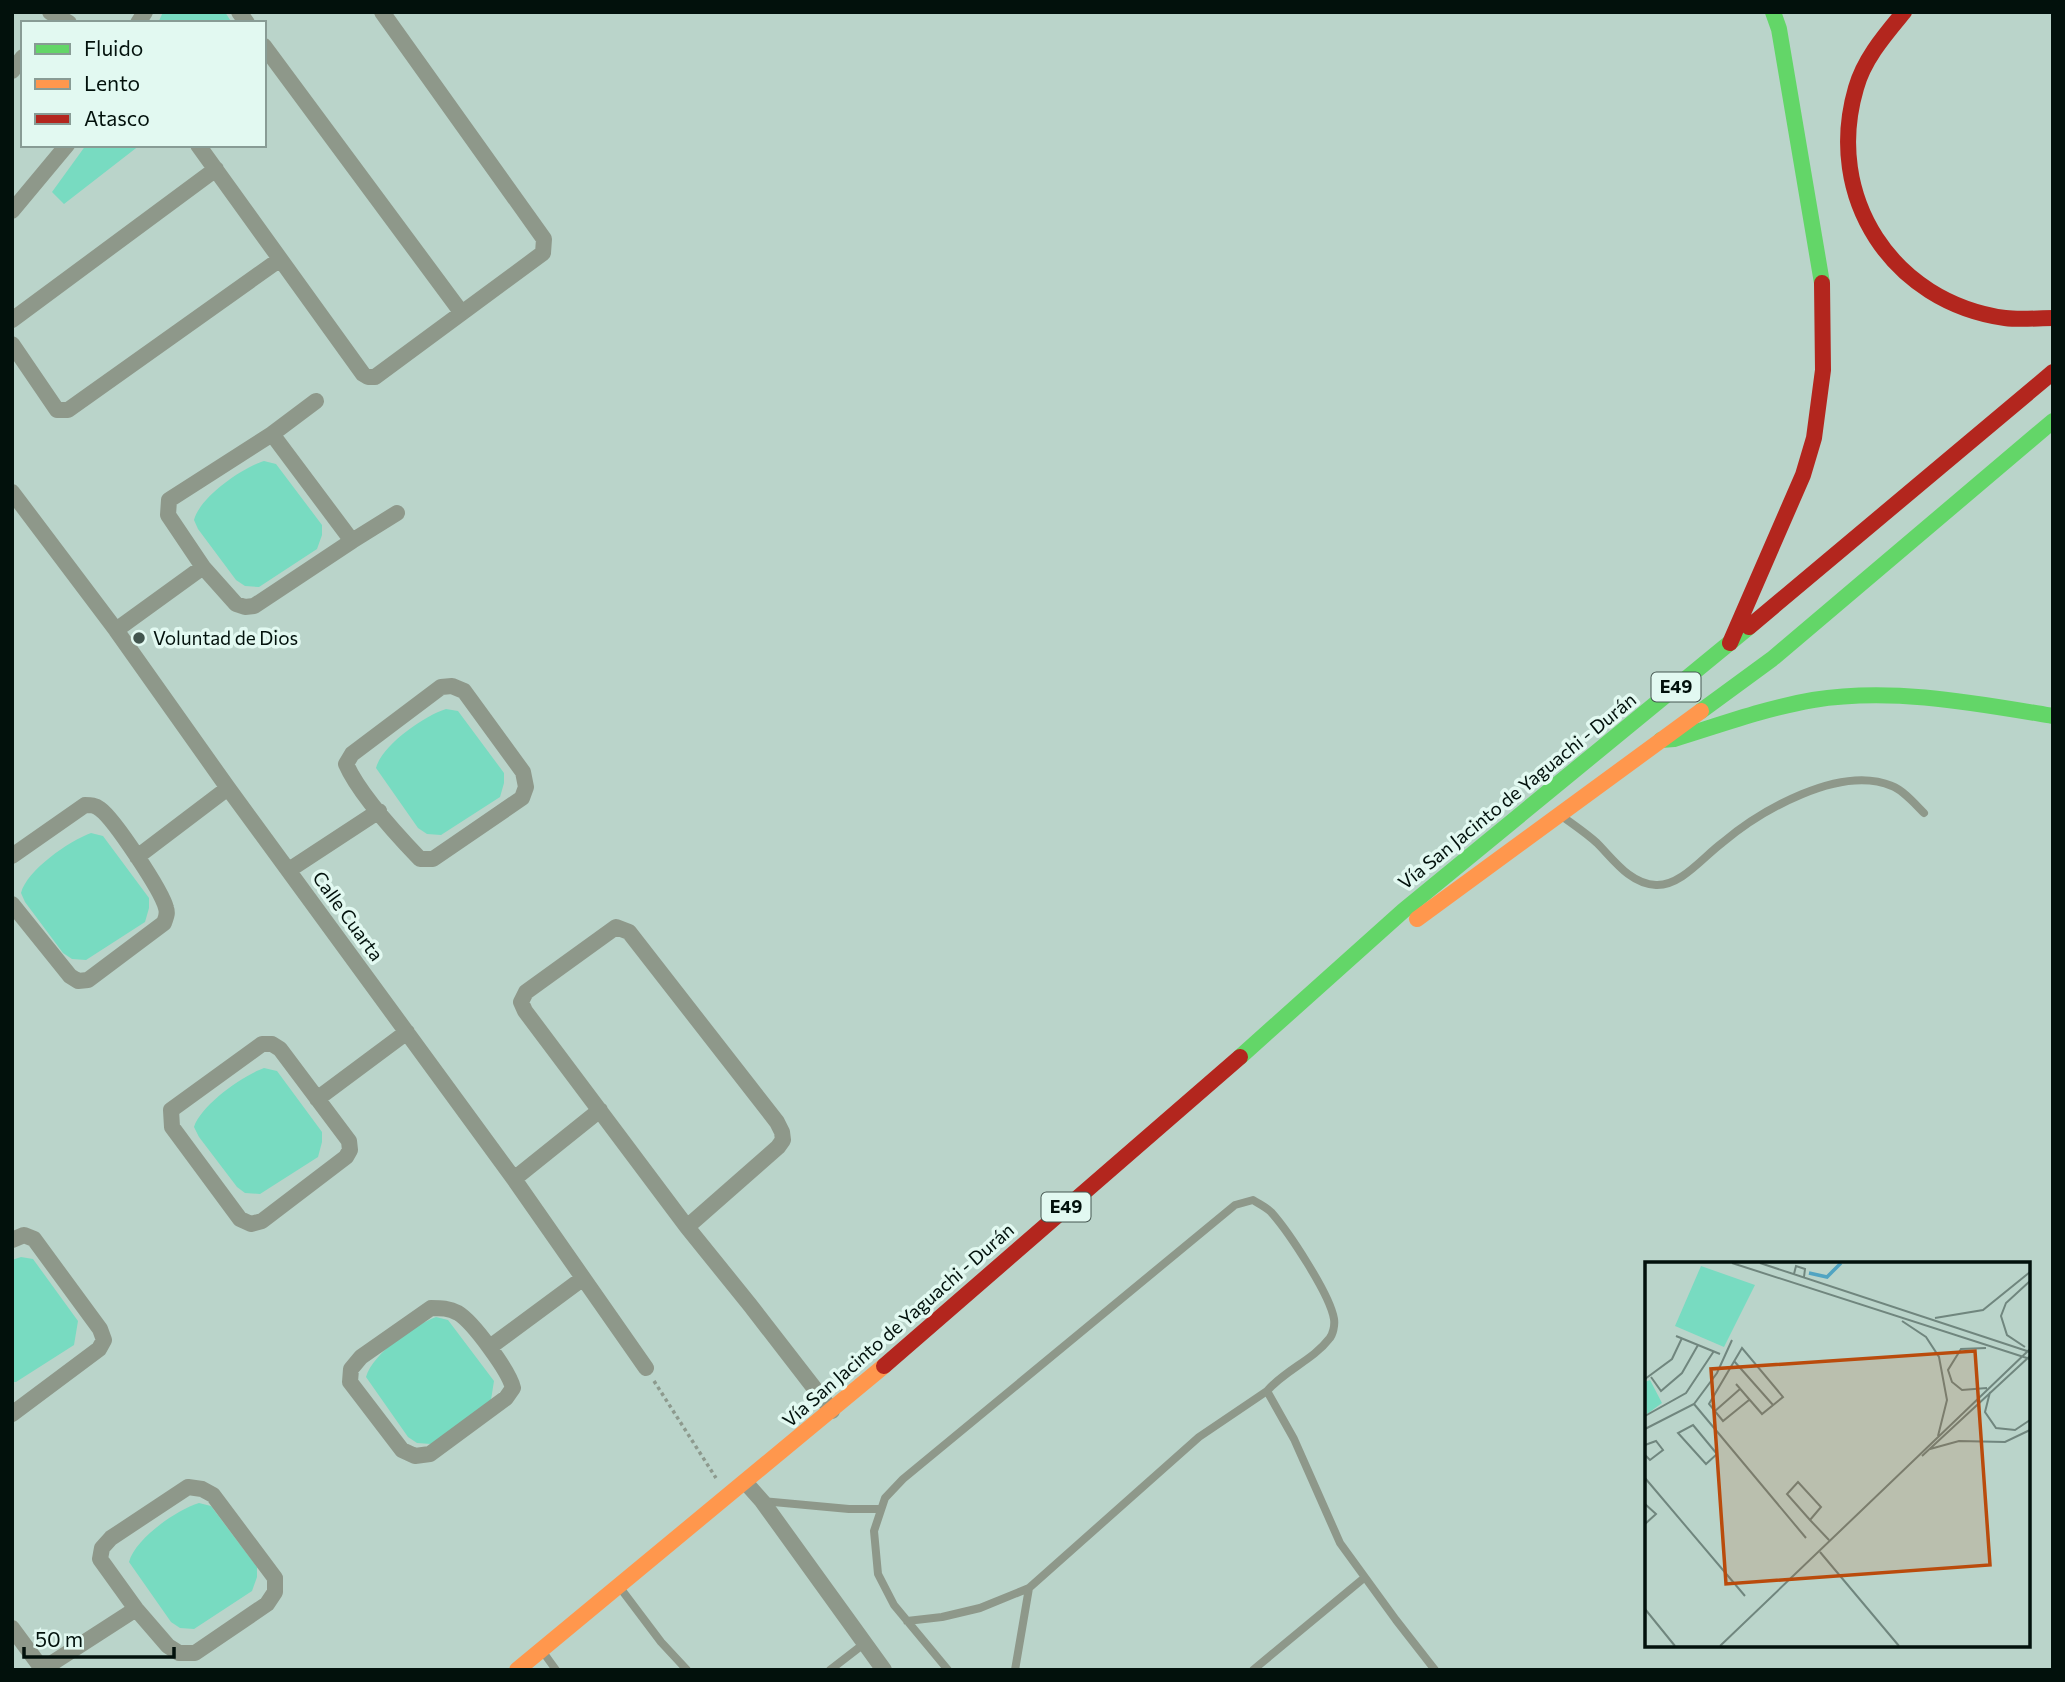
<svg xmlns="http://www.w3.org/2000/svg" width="2065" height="1682" viewBox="0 0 2065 1682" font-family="Commissioner,sans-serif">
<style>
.green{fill:#78dbc1}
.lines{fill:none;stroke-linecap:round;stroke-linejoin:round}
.path{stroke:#8d9a8e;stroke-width:3.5;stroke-dasharray:3.5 3.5;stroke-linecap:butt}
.lane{stroke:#8e988a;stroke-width:8}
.street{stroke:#8e988a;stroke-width:16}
.fast{stroke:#63d668;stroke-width:16}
.slow{stroke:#ff974d;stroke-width:16}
.jam{stroke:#b3261e;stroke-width:16}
.poi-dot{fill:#42554e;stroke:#e2f9f1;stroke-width:2.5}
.labels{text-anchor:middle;stroke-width:7;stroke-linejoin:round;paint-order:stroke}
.shield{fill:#e2f9f1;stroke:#455751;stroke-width:2}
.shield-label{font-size:18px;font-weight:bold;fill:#02110c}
.poi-label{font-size:19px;fill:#02110c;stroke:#e2f9f1;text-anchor:start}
.street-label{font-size:19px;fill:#02110c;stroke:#e2f9f1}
.inset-river{fill:none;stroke:#51a4c2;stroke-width:3.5}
.inset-road{fill:none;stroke:#70867e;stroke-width:2}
.view{fill:#ba4b0c;fill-opacity:0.15;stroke:#ba4b0c;stroke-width:3.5}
.inset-edge{fill:none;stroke:#02110c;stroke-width:3.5}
</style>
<rect width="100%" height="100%" fill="#bad4ca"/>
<path class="green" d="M163,12H225L232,23H158Z
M86,145H140L64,204L52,192Z
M264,461L276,464L322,525V535L317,549L259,587L245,586L236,580L198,529L194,520C200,497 242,468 264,461Z
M446,709L458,711L504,773V783L500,797L441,835L427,834L418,828L376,768C382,745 424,716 446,709Z
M91,833L103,836L149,898V908L145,922L86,960L72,959L63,953L25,902L21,893C27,870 69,841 91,833Z
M264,1068L277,1071L322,1132V1142L318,1157L260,1194L245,1193L237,1187L199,1137L194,1127C201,1105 242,1076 264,1068Z
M21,1257L33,1259L78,1321L74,1345L16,1382H12V1260Z
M436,1317L448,1320L494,1381L490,1406L431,1444L417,1443L408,1437L366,1377C373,1353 414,1325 436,1317Z
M199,1503L211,1506L257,1567V1577L252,1591L194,1629L180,1628L171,1622L129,1562C135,1539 176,1510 199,1503Z"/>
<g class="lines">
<path class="path" d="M654,1381L716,1478"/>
<path class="lane" d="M1563,817C1574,825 1586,833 1597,843C1613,859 1630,884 1656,885C1681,886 1703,857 1722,843C1760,811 1840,764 1892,786C1903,790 1915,804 1924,813
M762,1501L849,1509H881
M621,1589L661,1642L687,1670
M907,1621L942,1617L980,1608L1029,1588L1199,1437L1267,1391
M543,1652L556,1670
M830,1670L865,1643
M948,1670L894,1605L878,1574L874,1531L885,1498L903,1479L1235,1205L1253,1200C1259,1204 1266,1207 1271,1212C1288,1231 1330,1294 1334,1319C1335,1325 1333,1335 1329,1339C1313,1360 1285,1370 1267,1391L1294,1439L1340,1543L1396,1620L1435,1670
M1015,1670L1029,1588
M1253,1670L1364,1578"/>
<path class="street" d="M50,12L69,23
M239,12L247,23
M138,23L145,12
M264,46L461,312
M12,71L23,57
M198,145L363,374L368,377H375L543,253L544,239L382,12
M12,211L67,145
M12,320L216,169
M12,344L57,410H68L279,260
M272,434L352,541L254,606L245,607L236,604L203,567L168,515L169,500Z
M272,434L316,401
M12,492L116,630L228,788L514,1179L646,1368
M352,541L397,513
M116,630L203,567
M452,686L464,691L523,772L526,787L522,798L433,859H420C397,835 359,794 346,764L352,754L441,687Z
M12,856L85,805C91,805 95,805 100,809C114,819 162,891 166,908C168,914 166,917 164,923L88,980L78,981L70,976L12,904
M137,857L228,788
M289,870L379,811
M262,1044H272L280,1049L349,1141L350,1150L346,1157L262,1221L251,1224L240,1219L172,1127L171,1110Z
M317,1099L407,1032
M514,1179L600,1110
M687,1227L778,1147L783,1140L782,1132L777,1122L629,932L616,927L526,992L521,1002L525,1011L687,1227L750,1305L832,1411
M12,1240L24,1235L34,1239L100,1329L104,1340L99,1349L12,1414
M431,1308C441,1308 449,1308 458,1313C473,1322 509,1371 513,1388L506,1398L430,1454L415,1456L402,1450L350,1382L351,1369L361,1357Z
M490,1347L582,1279
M746,1483L762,1501L884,1670
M188,1487L202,1489L213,1495L275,1578V1592L267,1604L195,1653H179L168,1646L136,1609L100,1559L102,1548L111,1538Z
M12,1628L43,1670
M43,1669L136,1609"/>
<path class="fast" d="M1773,12L1779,29L1822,283
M1701,711L1772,659L2053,421
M1661,740L1674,739C1720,725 1766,708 1813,700C1892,687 1975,703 2053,716
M1240,1057L1403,911L1749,627"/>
<path class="slow" d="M1417,919L1701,711
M517,1670L884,1366"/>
<path class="jam" d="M1904,12C1885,35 1864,59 1856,88C1824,197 1892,302 2005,318C2021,320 2038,318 2053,318
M1749,627L2053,372
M1730,643L1803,475L1814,438L1823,370L1822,283
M884,1366L1240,1057"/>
</g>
<circle class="poi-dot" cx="139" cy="638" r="7"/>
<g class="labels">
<g class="shield">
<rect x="1651.5" y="672.5" width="49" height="29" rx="5"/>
<rect x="1041.5" y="1192.5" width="49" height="29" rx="5"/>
</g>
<g class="shield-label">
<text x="1676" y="693">E49</text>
<text x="1066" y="1213">E49</text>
</g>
<g class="poi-label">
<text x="153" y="645">Voluntad de Dios</text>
</g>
<g class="street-label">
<text transform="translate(1517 791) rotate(-39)" y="7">Vía San Jacinto de Yaguachi - Durán</text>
<text transform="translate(348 916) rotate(54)" y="7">Calle Cuarta</text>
<text transform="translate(898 1325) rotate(-41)" y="7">Vía San Jacinto de Yaguachi - Durán</text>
</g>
</g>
<g transform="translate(1645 1262)">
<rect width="385" height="385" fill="#bad4ca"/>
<path d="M56,4L110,23L79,85L30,64ZM5,118L17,141L2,152L0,120Z" fill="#78dbc1"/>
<path class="inset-river" d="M164,11L182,15L196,1"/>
<path class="inset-road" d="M87,1L385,97M115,1L385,90M149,12L151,4L160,7L159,15M290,56L338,48L385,10M257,59L281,75L294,95L302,138L293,174M31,74L75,92M380,85L362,73L356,54L361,41L385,19M341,86L316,87L303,108L307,120L317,128L342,126M89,99L128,143M6,115L16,129L37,111L53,83M0,117L27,97L37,76M91,122L117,152L138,135L97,86L64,142L78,159L104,138M345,130L340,150L351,166L370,168L385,158M49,142L161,276M70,149L95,127M0,154L41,131L69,89M48,163L72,192L61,202L33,171ZM0,167L49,142L72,111L87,78M0,183L11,179L18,188L5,198L0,193M285,187L314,179L360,180L385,168M277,194L385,94M0,216L100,334M0,242L11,252L0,262M165,258L176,245L153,220L142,232L165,258L184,278M175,290L254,384M0,347L30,384M75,384L385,87"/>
<path class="view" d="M330,89L345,303L81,322L66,107Z"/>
<rect width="385" height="385" class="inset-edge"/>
</g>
<rect width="2065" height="1682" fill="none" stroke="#02110c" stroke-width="28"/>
<rect x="21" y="21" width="245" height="126" fill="#e2f9f1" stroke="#889c95" stroke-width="2"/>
<rect x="35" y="44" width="35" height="10" fill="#63d668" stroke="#889c95" stroke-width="2"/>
<text x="84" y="56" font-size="21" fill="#02110c">Fluido</text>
<rect x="35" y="79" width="35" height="10" fill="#ff974d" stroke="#889c95" stroke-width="2"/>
<text x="84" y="91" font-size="21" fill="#02110c">Lento</text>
<rect x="35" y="114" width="35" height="10" fill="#b3261e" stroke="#889c95" stroke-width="2"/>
<text x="84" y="126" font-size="21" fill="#02110c">Atasco</text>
<path d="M24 1647v10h150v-10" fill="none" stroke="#02110c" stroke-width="3.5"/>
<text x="35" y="1647" font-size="21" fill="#02110c" stroke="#e2f9f1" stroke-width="5" paint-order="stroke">50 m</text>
</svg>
